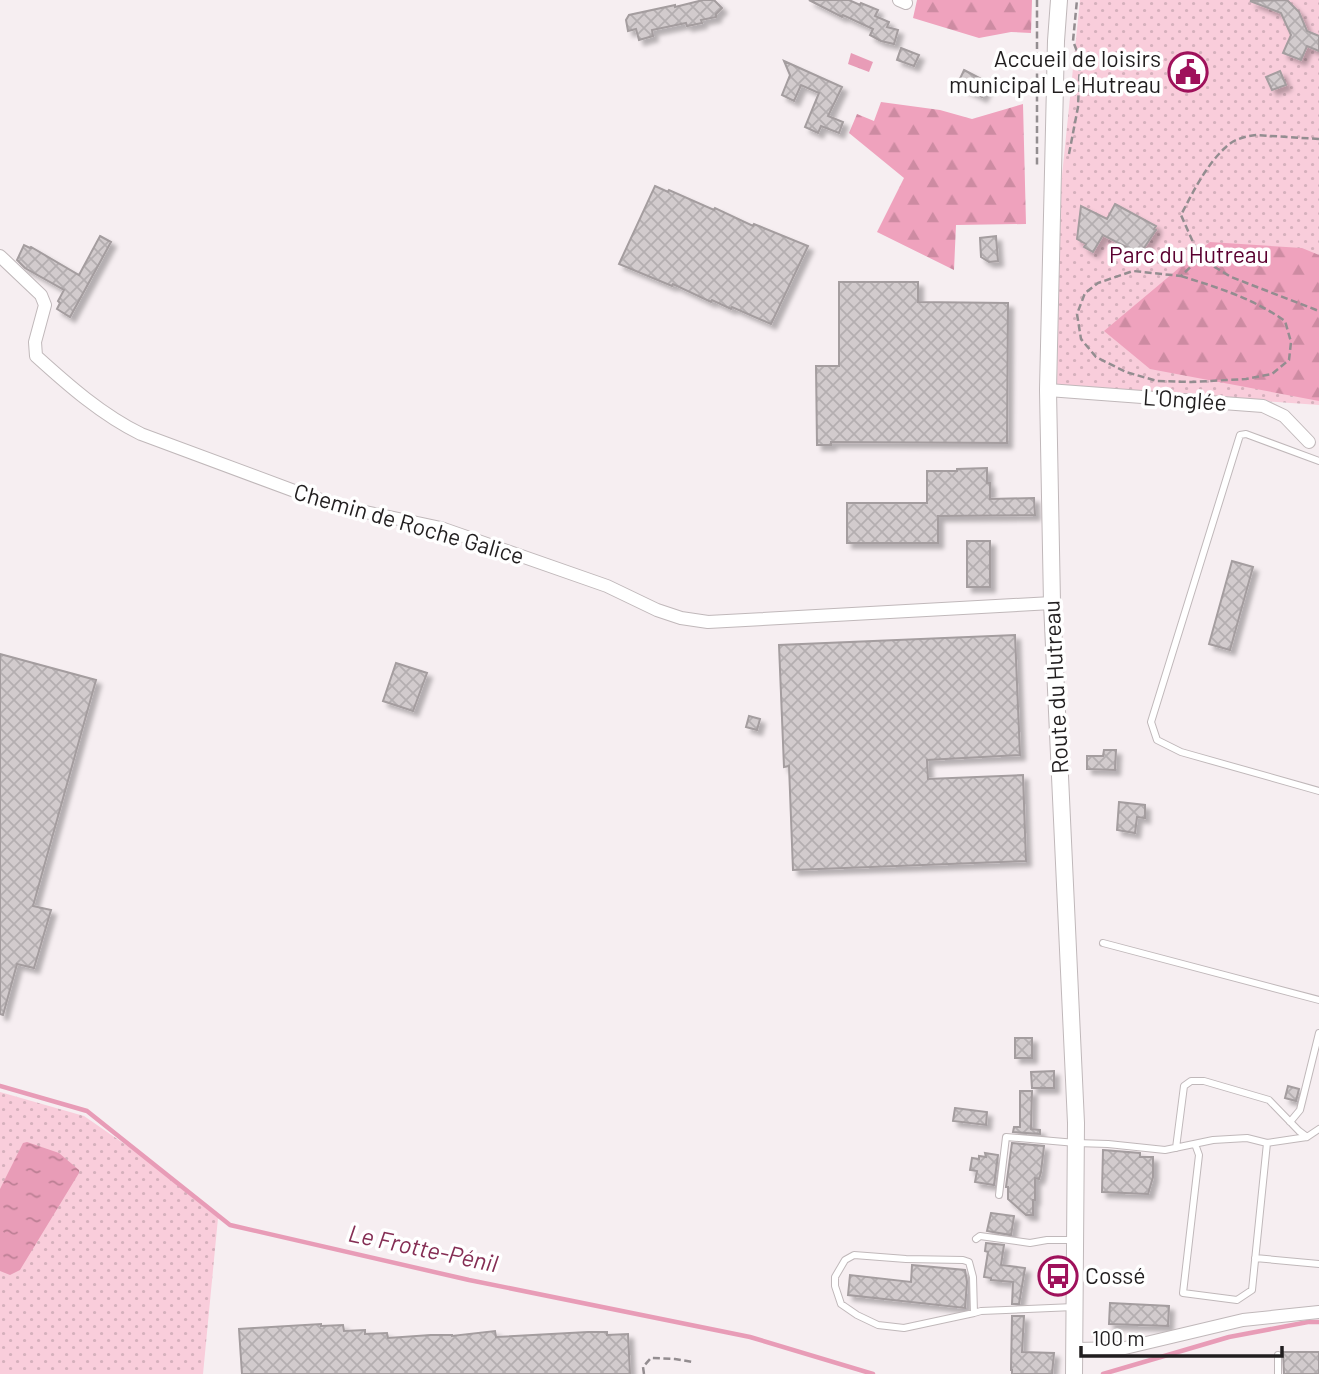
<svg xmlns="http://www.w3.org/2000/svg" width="1319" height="1374" viewBox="0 0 1319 1374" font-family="Barlow,sans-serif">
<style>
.grass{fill:url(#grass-dots)}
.forest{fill:url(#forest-firs)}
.water{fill:url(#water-ripples)}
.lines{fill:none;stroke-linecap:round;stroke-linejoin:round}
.stream{stroke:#e89cb7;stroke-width:4.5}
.building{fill:url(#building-cross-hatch);stroke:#a49d9f;stroke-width:2;filter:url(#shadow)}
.service-casing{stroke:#c0b8ba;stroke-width:8}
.minor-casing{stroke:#c0b8ba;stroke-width:14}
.tertiary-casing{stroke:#c0b8ba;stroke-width:18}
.path{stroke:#938d90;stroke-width:2.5;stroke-dasharray:7 3.5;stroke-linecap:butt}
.service{stroke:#fff;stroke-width:6}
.minor{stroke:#fff;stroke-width:12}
.tertiary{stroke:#fff;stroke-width:16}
.labels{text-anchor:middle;stroke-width:7;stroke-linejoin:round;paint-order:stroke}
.poi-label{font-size:23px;fill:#211e1f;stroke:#fff;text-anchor:end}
.park-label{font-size:23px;fill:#5b0030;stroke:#fff}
.street-label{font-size:23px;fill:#211e1f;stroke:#fff}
.water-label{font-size:24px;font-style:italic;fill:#852e54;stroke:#fff}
</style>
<defs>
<pattern id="grass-dots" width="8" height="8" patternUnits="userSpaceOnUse" patternTransform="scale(1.75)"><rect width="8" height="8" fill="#f9cddb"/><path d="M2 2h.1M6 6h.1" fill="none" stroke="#d5b0bc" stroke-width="1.8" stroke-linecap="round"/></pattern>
<pattern id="forest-firs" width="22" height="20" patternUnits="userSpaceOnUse" patternTransform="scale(1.75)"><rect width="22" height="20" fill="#efa2bd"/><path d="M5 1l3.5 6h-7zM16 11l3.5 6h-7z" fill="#cd8ba2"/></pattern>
<pattern id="water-ripples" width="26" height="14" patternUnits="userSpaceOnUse" patternTransform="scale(1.75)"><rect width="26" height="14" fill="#e89cb7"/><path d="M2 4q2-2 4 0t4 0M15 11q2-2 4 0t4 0" fill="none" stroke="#bc7f94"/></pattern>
<pattern id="building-cross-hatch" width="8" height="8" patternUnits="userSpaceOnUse" patternTransform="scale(1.75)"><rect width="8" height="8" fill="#d2cbcd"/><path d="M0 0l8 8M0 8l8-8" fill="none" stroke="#b4aeb0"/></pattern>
<filter id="shadow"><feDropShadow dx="5" dy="5" stdDeviation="2" flood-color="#0004"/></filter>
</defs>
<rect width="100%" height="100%" fill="#f6eef1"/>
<path class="grass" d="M1080,0H1319V405L1057,386L1060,195Z
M0,1092L84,1116L139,1154L218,1218L203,1374H0Z"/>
<path class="forest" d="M917,0H1032L1031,33L1011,32L979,38L913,18Z
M881,102L940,110L972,119L1023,104L1026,224L956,225L954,270L877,232L904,178L849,133L857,114L874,121Z
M1210,242L1302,248L1319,255V401L1150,369L1104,331Z"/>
<path class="water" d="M851,53L873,62L869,72L848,64Z
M27,1142L59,1153L79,1170V1173L20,1270L10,1275L0,1271V1189L23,1143Z"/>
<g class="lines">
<path class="stream" d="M0,1086L87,1111L230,1225L469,1280L750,1337L873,1374
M1103,1374L1229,1337L1308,1322H1319"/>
</g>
<path class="building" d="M703,0H714L722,8L716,14V17L701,20L702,23L687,26L686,23L652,30L653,36L639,40L636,29L628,31L626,20L629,15L675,5V7Z
M809,0H849L860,5L861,3L878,10L875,16L889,22L887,27L898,30L894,44L881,41L870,35L873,29L843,15L842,17Z
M1287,0L1299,12L1307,31L1319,36V51L1307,46L1301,60L1283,53L1291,35L1281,13L1250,1Z
M901,48L919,55L914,66L897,60Z
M784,61L842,87L828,116L843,122L839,133L821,126L818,133L805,127L819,93L801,85L794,101L782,95L790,75Z
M964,70L989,83L982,97L957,85Z
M1280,71L1286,85L1272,90L1266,77Z
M655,186L668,192L669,190L714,210L715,208L753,226L754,224L808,246L771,324L732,307L731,309L712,300L711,302L673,284L672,286L619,264Z
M1115,204L1156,226L1154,229L1156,230L1140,254L1103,235L1093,252L1084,247L1086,244L1077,239L1081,206L1107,219Z
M100,236L111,242L70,317L57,309L60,303L58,301L64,290L25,268L17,260L24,245L30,248L31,247L79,275Z
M996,236L998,261L989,262L981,257L980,238Z
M839,282H918V302L1008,303L1007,443L831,442V445H817L816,366H839Z
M987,468V483H990V499L1034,498L1035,515L938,516V543H847V503H927V471H957V469Z
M967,541H990V587H967Z
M1232,561L1253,567L1230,650L1209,644Z
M1015,635L1020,755L927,760L928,779L1023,775L1026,861L793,870L789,766L784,767L779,645Z
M0,654L96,680L33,906L51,910L34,968L17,964L3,1015L0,1014Z
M396,663L427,673L413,711L383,701Z
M749,716L760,719L757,730L746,727Z
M1104,750H1116L1115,770L1087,769V756H1103Z
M1119,802L1145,805V818L1137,817L1135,833L1117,830Z
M1015,1038H1032V1058H1015Z
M1054,1071V1088H1032L1031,1072Z
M1288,1086L1299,1089L1296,1101L1285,1098Z
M1020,1091H1032L1031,1129L1040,1130V1134L1013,1132L1014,1127H1020Z
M955,1108L987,1112L986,1125L953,1121Z
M1012,1143L1044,1146L1041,1172L1039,1179L1035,1178V1200H1033V1215H1026L1008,1199V1187H1006Z
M1103,1150L1140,1153V1157H1153V1177L1148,1194L1102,1192Z
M985,1153L998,1155L994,1185L975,1182L977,1171L970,1170L972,1158L979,1159V1156L986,1157Z
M991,1213L1014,1216L1011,1235L987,1231Z
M986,1243L1004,1245L1001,1265L1025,1268L1019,1304H1012L1013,1282L991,1280V1278L984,1277L988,1252L985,1251Z
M912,1265L965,1270L967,1282L965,1308L848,1295L850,1275L911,1282Z
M1110,1303L1169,1306L1168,1326L1109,1324Z
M1012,1316H1024L1022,1352L1054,1353L1052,1374H1012V1370H1011Z
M321,1324V1326L343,1325L344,1331L365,1330V1334L387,1333L388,1338L431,1335H452V1336L495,1331L496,1337L588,1332H607V1335L628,1334L630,1374H242L239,1329Z
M1283,1352H1319V1374H1284Z"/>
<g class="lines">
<g class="service-casing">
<path id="service" d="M1319,461L1246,434L1240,435L1151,722L1157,740L1181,752L1319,791
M1103,943L1319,1000
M1290,1122L1300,1110L1319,1033
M1267,1143L1307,1137L1319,1129
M1176,1148L1184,1086L1191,1081H1204L1269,1100L1299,1131L1307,1137
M999,1195L1006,1137L1076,1143L1108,1144L1165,1150L1213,1140L1247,1138L1267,1143L1252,1290L1237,1300L1183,1293L1199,1155L1195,1144
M976,1239L980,1236L1030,1243L1047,1240H1074
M1255,1258L1319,1264
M974,1313L973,1277L969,1262L963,1260L906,1259L854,1255L845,1260L835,1277V1286L841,1304L857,1315L878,1325L904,1328L974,1313L981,1311L1074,1307
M1278,1374V1355"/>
</g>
<g class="minor-casing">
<path id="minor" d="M899,0L906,3
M0,256L41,295L45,305L35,342L36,356C68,385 102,415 141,434L308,496L351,509L441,528L607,586L657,610L681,618L708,622L1052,603
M1048,390L1263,406L1284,416L1309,442
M1075,1349L1125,1348L1243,1320L1319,1312"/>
</g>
<g class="tertiary-casing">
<path id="tertiary" d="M1059,0L1056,41L1048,390L1052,603L1076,1123L1074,1374"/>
</g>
<path class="path" d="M1037,0V168
M1319,139L1256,135C1246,136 1234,139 1226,147C1206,165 1193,192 1181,215L1200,258L1231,277L1319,311
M1069,154L1078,107L1080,59L1073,41L1077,0
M1181,276C1219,288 1252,298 1285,321L1291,342L1289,360L1272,374L1246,379L1191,382L1157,381L1126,372L1096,357L1081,339L1077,314L1085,293L1098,283L1133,271L1181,276L1200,258
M644,1374L643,1367L651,1358L675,1359L693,1362"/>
<use href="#service" class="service"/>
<use href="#minor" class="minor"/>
<use href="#tertiary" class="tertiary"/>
</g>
<defs>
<g id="civic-ring" transform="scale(2.0125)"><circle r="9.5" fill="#fff" stroke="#9f115b" stroke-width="1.5"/><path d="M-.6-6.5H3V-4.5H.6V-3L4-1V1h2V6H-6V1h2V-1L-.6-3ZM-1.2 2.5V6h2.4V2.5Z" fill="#9f115b"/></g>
<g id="bus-ring" transform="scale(2.0125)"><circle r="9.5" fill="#fff" stroke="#9f115b" stroke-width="1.5"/><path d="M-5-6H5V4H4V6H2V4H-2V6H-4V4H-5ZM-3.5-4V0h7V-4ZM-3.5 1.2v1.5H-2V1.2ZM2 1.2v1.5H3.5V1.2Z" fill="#9f115b"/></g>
</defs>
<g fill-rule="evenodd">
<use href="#civic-ring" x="1188" y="72"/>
<use href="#bus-ring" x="1058" y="1276"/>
</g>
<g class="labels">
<g class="poi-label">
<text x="1161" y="67">Accueil de loisirs<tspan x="1161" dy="26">municipal Le Hutreau</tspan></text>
<text x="1085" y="1284" text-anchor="start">Cossé</text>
</g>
<g class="park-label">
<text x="1189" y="263">Parc du Hutreau</text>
</g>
<g class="street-label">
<text transform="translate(1185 400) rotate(4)" y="8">L'Onglée</text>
<text transform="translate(409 524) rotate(16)" y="8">Chemin de Roche Galice</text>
<text transform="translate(1056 687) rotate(-93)" y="8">Route du Hutreau</text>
</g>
<g class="water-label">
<text transform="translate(423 1249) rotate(12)" y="8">Le Frotte-Pénil</text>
</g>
</g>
<path d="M1081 1346v10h201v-10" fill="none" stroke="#211e1f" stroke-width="3.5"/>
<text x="1092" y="1346" font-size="21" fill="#211e1f" stroke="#ffffff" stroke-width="5" paint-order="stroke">100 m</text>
</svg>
